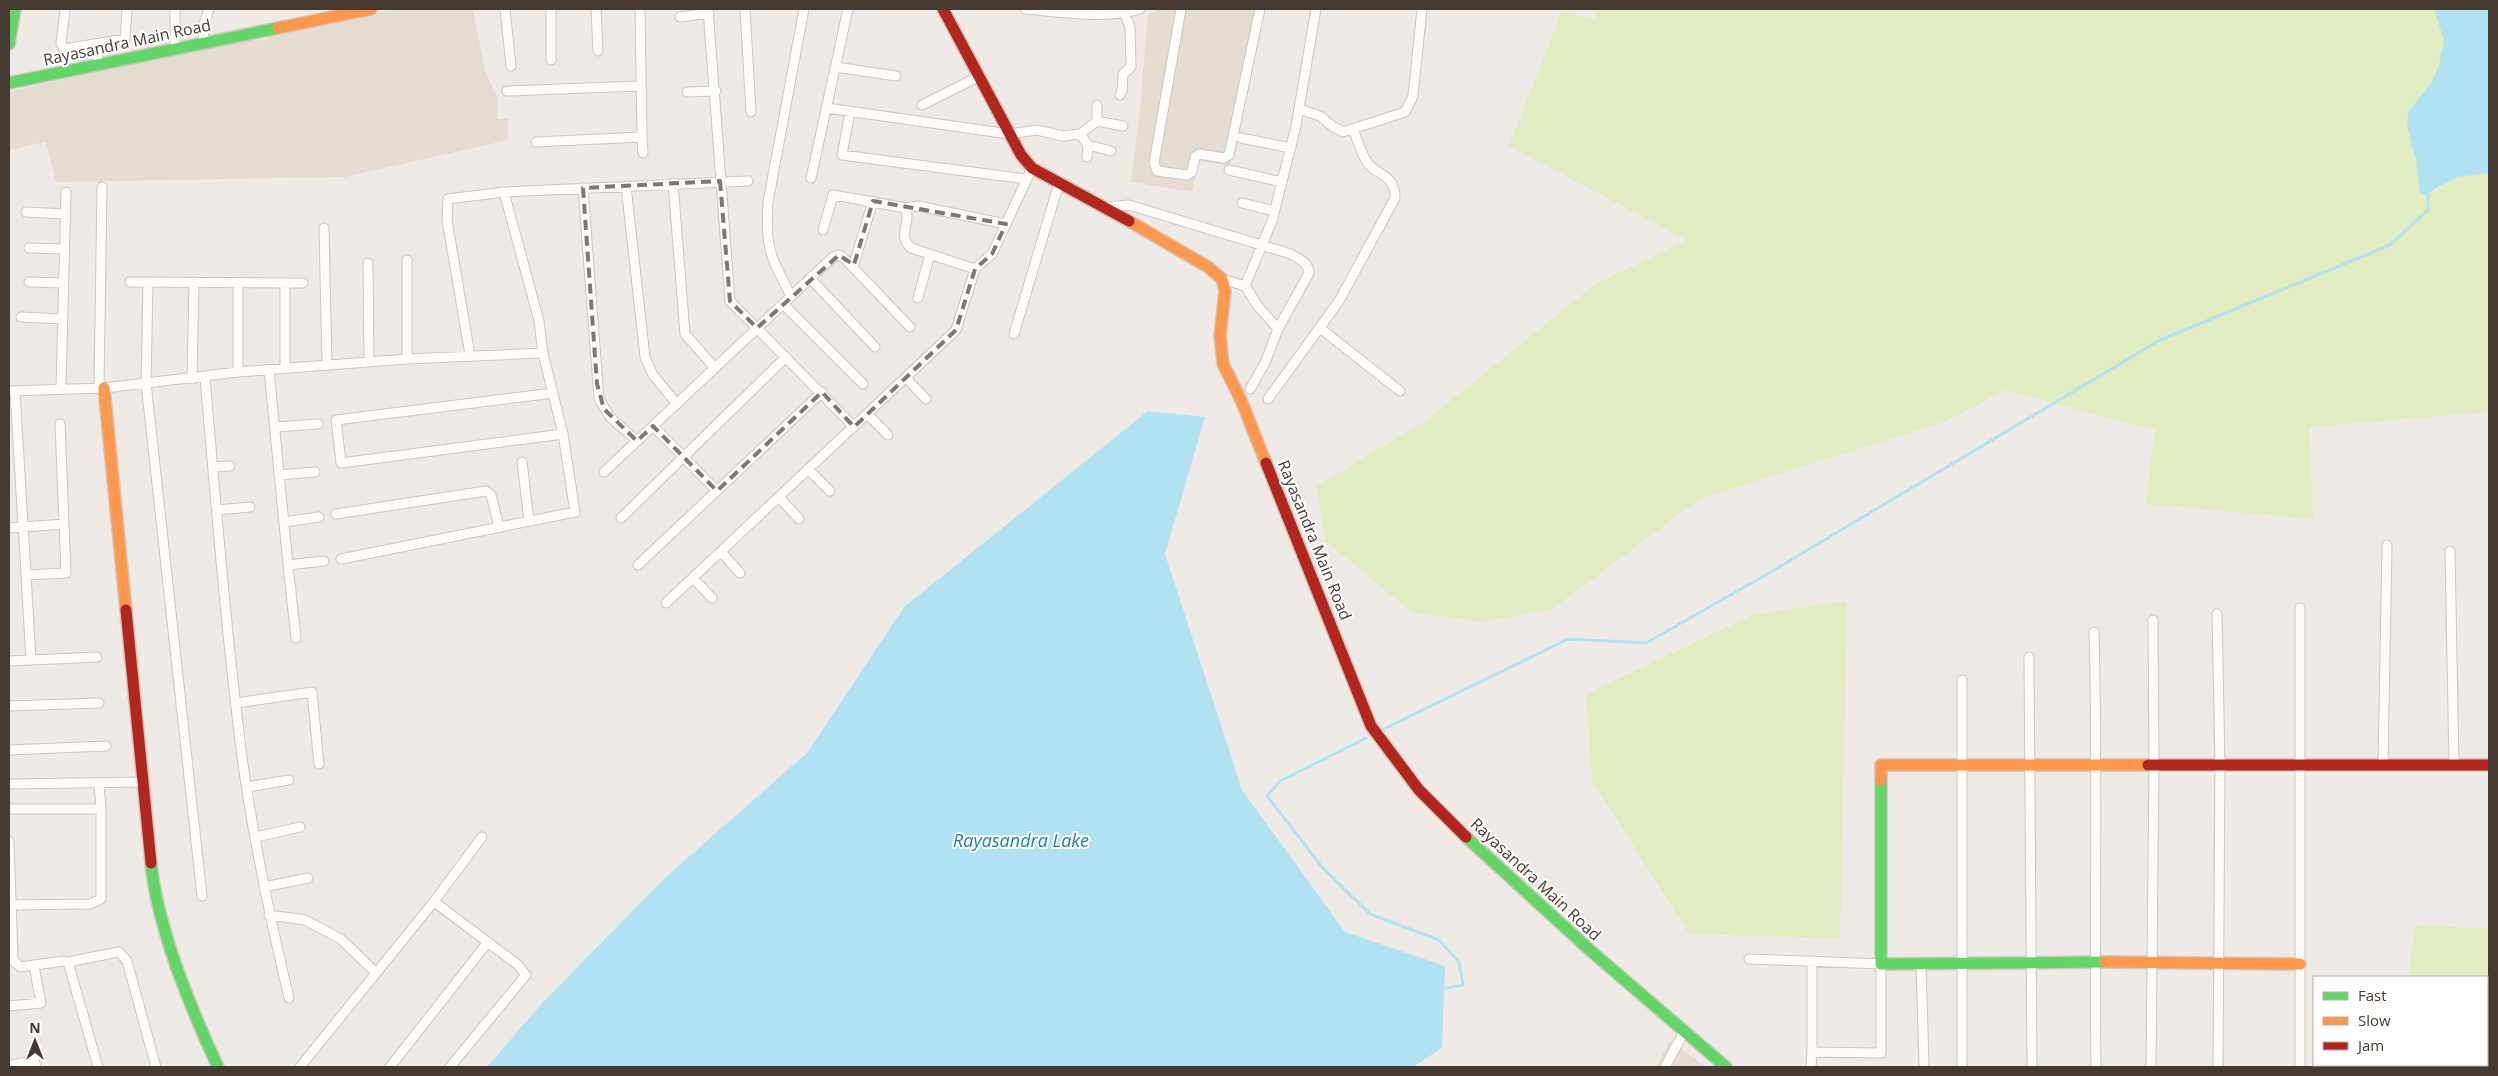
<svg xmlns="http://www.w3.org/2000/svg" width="2498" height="1076" viewBox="0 0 2498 1076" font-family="'Open Sans',sans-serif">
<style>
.residential{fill:#e4dbd1}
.green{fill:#e1ecc1}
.water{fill:#b0e2f2}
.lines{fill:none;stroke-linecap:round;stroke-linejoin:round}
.stream{stroke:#b0e2f2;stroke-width:3}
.street-casing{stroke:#cbc6c1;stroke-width:11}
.fast-casing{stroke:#d0c8bc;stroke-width:14}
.slow-casing{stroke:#d0c8bc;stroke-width:14}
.jam-casing{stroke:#d0c8bc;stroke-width:14}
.street{stroke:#fdfcfb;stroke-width:9}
.fast{stroke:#63d668;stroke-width:11}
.slow{stroke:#ff974d;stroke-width:11}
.jam{stroke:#b3261e;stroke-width:11}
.marked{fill:none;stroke:#807870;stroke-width:4;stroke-dasharray:10 6;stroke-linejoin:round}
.labels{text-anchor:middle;stroke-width:4;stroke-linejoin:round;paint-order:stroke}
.street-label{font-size:16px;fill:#443a31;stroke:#fff}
.water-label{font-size:18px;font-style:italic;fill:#1e7da2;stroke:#fff}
</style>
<rect width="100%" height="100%" fill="#efeae5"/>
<path class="residential" d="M396,9H473L485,71L497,97L498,119H508V140L345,177L56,182L46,142L9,150V92L251,36L253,41L269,39L268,33Z
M1159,9H1262L1230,166L1198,161L1192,192L1131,182L1140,110L1148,14Z
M1670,1041L1706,1067H1656Z"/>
<path class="green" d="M1597,9H2434L2444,41L2439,65L2432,82L2408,112L2407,125L2416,160L2420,192L2435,191L2457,177L2489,173V412L2309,427L2313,519L2146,504L2155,430L2005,390L1947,421L1699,499L1552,609L1484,622L1412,612L1325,541L1317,486L1427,420L1594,285L1687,240L1509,146L1562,11L1594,19Z
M1847,601L1840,938L1689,934L1592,780L1586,694L1753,615Z
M2415,925L2489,929V1004L2487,1019V977H2409Z
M2399,1065H2479V1067H2399Z"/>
<path class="water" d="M2434,9H2489V173L2457,177L2424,195L2420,192L2416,160L2407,125L2408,112L2432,82L2439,65L2444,41Z
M1148,411L1205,417L1165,554L1242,790L1345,932L1445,966L1442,1048L1413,1067H487L543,1002L667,876L807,753L904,607Z"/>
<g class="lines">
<path class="stream" d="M1384,729L1568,639L1646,643L1769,573L2158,341L2390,245L2428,210V191
M1366,738L1280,781L1267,796L1322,867L1370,914L1439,940L1459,962L1463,985L1441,989"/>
<g class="street-casing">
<path id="street" d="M65,9L61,43L64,49L125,39L127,9
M175,9V48
M505,9L511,66
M596,9L598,51
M708,9L730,301L854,427
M745,9L751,112
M1025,9C1061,12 1105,20 1140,9
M1181,9L1154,163L1157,171L1187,175L1192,172L1195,157L1199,154L1224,158L1229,155L1260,9
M680,17L709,13
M204,43L203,27L209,9
M97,44L98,65
M551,60V9
M835,67L896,76
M507,91L639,86
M687,92L716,91
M1120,95L1122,91L1123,74L1131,67L1130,27L1124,13
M922,105L980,76
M1097,105V121
M827,108L1009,134L1037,130L1063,136L1080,134L1097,121L1123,126
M1299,109L1320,116L1332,126L1343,132L1405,112L1413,96L1422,9
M850,112L842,155L1026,179
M1080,134L1088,145L1111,151
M642,137L643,153
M1241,138L1291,148
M536,142L642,137L640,9
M1087,157L1088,145
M1229,170L1282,182
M811,178L848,9
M673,183L685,334L715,368
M626,186L645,357L653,375L677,404
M583,188L599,399L610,417L637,441
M1242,203L1274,211
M1105,207L1129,205L1291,254C1299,259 1309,263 1309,273L1278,329L1265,363L1250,389
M906,208L918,206L1006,224
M26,212L65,214
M324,228L327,365
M823,230L833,195L906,208C911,223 897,236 911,248L975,269
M29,248L64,249
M407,260V359
M368,263L369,362
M853,267L873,201
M810,278L875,347
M1222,279L1245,286L1257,305L1278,329
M29,282L64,283
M130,282L303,283
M148,283L146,383L202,896
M238,283V372
M285,283V368
M1245,286L1272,221L1296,126L1316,9
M791,296C770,255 765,249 768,202L804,9
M918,298L930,254
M783,304L863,384
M21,317L63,319
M1320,328L1400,391
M1014,334L1059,183
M470,355L447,220L448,199L504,192L748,181
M269,370L288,565L324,561
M205,378C216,504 226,631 242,757C253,838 270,918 289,998
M906,378L926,399
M192,379L194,282
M99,388L102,187
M61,389L66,192
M9,391L104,388L238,372L407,359L543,353
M15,391L31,659
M553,393L336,420L341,463L563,434
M1268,399L1339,301L1395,198C1395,173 1376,176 1367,162C1361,153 1358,140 1353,130
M867,414L888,435
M653,426L717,491
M275,427L318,424
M522,462L529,521
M213,467L230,466
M808,469L830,491
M604,472L833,257L839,255L845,259L910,327
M279,475L315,472
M779,497L799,519
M217,510L250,507
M336,514L486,491L491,495L499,527
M621,518L786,357
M284,522L319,517
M9,528L64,524
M2450,551L2454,764
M721,552L740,573
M341,559L575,512L563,434L543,353L539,321L504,192
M288,565L296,638
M638,565L822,392
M26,575L66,573L60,424
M693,578L712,598
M666,603L956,330L975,269L992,254L1032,168
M2300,608V1067
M2217,614L2220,764L2218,1067
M2094,632C2098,777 2094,922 2096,1067
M2029,657L2032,1067
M9,661L97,657
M1962,680V1067
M236,703L312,692L319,764
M9,706L99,703
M9,750L106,746
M2383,764L2387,545
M9,784L142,782
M247,787L289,780
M9,809H101L99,784
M256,837L300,827
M9,841L13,960L20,967L63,961L68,962L98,1067
M264,887L308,878
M432,904H437L518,965L526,975L450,1067
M9,905L90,904L101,899V809
M269,915L305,920L341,939L376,973
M1749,959L1881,964V1053L1812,1052L1811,1067
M68,962L119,952L127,961L156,1067
M1921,964L1924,1063
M9,1006L41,1003L34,966
M1812,1052V962
M9,1066L34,1060L36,1067
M300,1067L432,904L482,837
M390,1067L488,942
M1665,1067L1684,1032
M2151,1067L2154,764L2153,620"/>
</g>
<g class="fast-casing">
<path id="fast" d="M9,44L15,9
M9,83L278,28
M1881,780V964L2105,962
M1466,837L1592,952L1726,1067
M151,863C157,926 191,1009 218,1067"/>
</g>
<g class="slow-casing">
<path id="slow" d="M278,28L371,9
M1129,221L1208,267L1222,279L1225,291L1220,335L1223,364L1241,400L1266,463
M104,388L126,610
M1881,780V765H2148
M2105,962L2300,964"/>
</g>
<g class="jam-casing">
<path id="jam" d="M943,9L1021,155L1032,168L1129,221
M1266,463L1371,726L1419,790L1466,837
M126,610L151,863
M2148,765H2489"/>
</g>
<use href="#street" class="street"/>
<use href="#fast" class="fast"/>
<use href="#slow" class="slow"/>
<use href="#jam" class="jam"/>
</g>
<path class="marked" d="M720,181L730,301L757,328L839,255L854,265L873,201L1006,224L992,254L975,269L956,330L854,427L822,392L717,491L653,426L637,441L604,409L597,384L583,188Z"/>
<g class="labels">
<g class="street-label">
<text transform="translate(127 42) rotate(-12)" y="6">Rayasandra Main Road</text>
<text transform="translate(1315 540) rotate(68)" y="6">Rayasandra Main Road</text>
<text transform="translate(1536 879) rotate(43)" y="6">Rayasandra Main Road</text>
</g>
<g class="water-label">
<text x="1021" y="847">Rayasandra Lake</text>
</g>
</g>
<rect width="2498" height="1076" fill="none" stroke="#443a31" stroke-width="20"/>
<rect x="2313" y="976" width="175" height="90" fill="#ffffff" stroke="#b4b0ad"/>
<rect x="2323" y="992" width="25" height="8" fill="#63d668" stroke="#b4b0ad"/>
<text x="2358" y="1001" font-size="15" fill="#443a31">Fast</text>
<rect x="2323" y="1017" width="25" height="8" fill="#ff974d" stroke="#b4b0ad"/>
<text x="2358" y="1026" font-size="15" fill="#443a31">Slow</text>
<rect x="2323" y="1042" width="25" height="8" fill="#b3261e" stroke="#b4b0ad"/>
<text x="2358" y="1051" font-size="15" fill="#443a31">Jam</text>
<g transform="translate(35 1041)" stroke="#ffffff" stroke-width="4" paint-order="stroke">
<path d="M0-4L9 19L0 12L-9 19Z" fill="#443a31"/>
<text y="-8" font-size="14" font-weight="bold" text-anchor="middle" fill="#443a31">N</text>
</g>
</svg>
